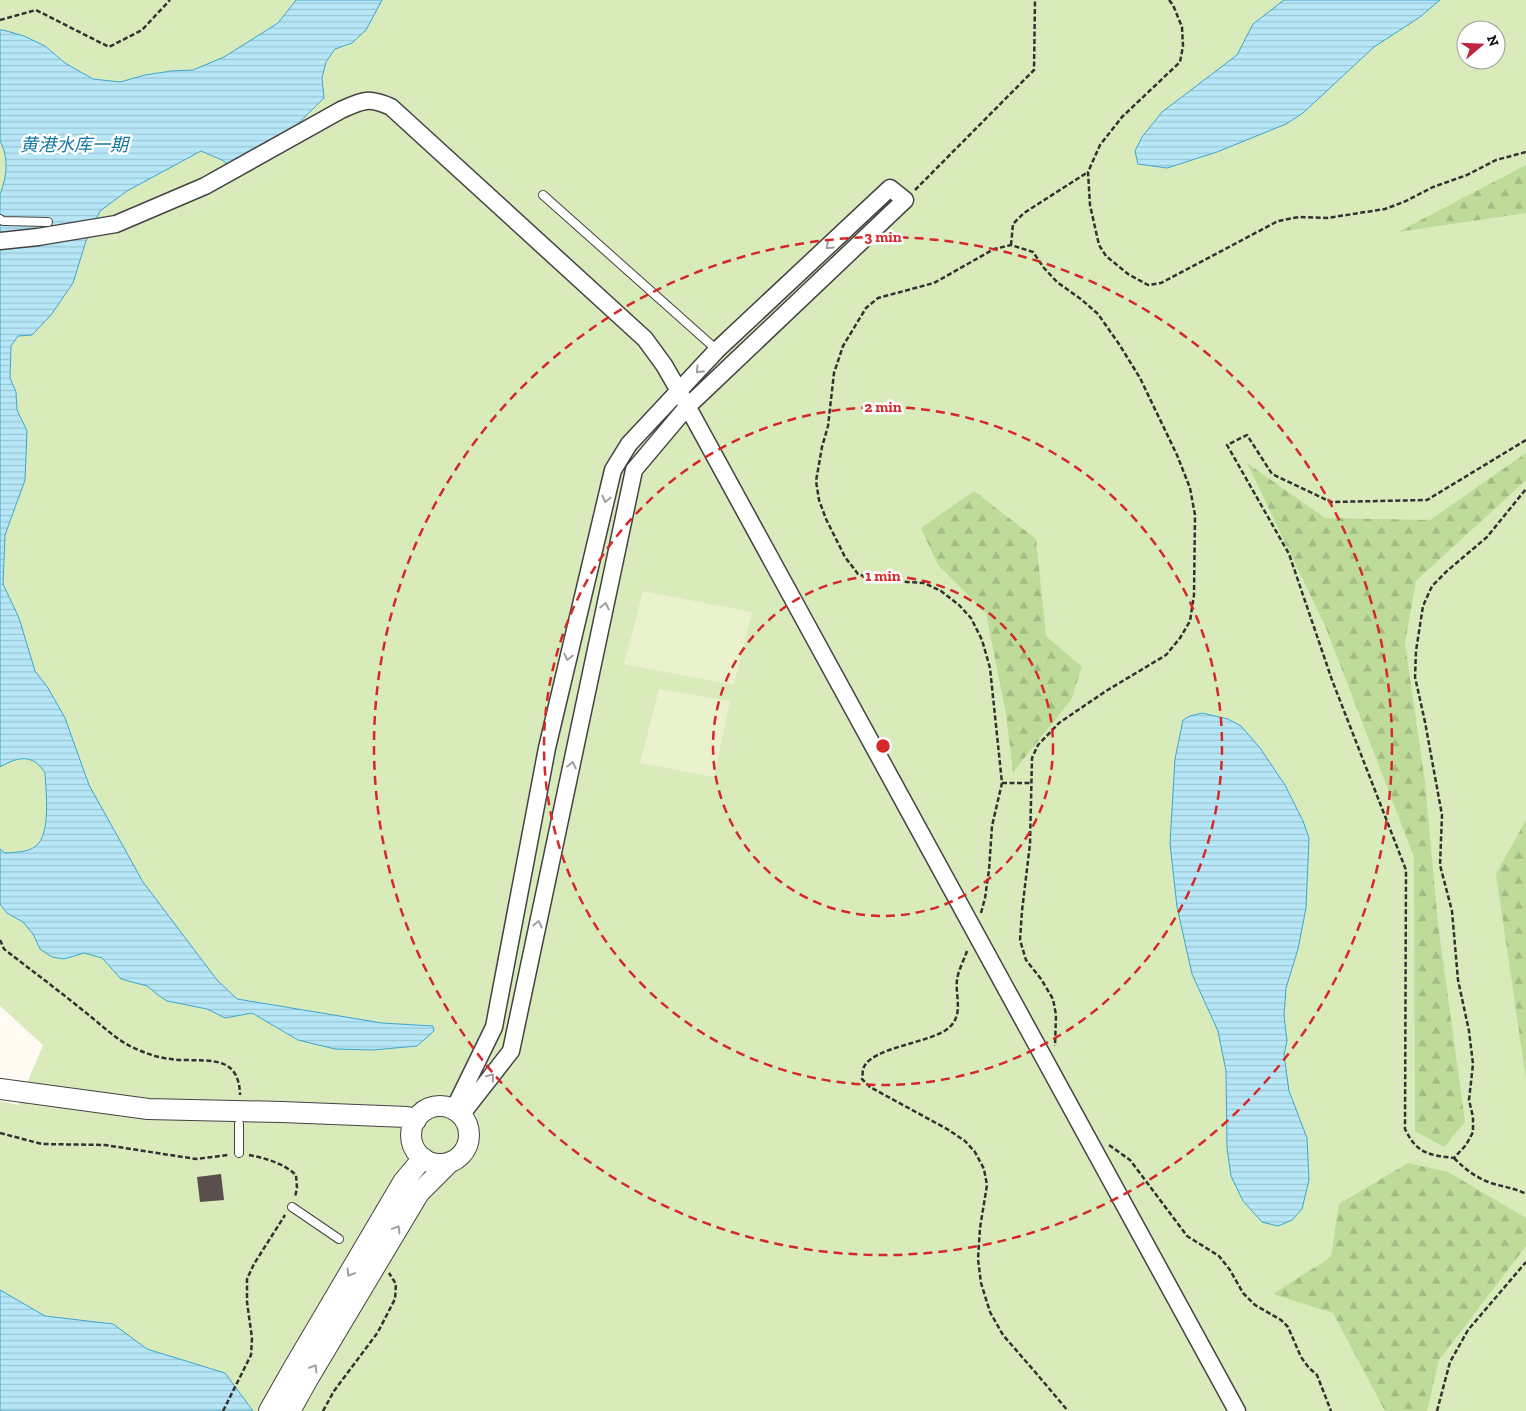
<svg xmlns="http://www.w3.org/2000/svg" width="1526" height="1411" viewBox="0 0 1526 1411" font-family="'Zilla Slab','Noto Sans SC',serif">
<style>
.grass{fill:#d9eabb;fill-rule:evenodd}
.forest{fill:url(#forest-firs)}
.pitch{fill:#e9f1cd}
.water{fill:url(#water-rules);stroke:#3da6ce}
.building{fill:#594f4c}
.lines{fill:none;stroke-linecap:round;stroke-linejoin:round}
.service-casing{stroke:#434343;stroke-width:10}
.minor-casing{stroke:#434343;stroke-width:19}
.tertiary-casing{stroke:#434343;stroke-width:22}
.path{stroke:#323232;stroke-width:2.5;stroke-dasharray:5 2.5;stroke-linecap:butt}
.service{stroke:#fff;stroke-width:8}
.minor{stroke:#fff;stroke-width:16}
.tertiary{stroke:#fff;stroke-width:20}
.oneway{stroke:#9f9f9f}
.ring{fill:none;stroke:#d62828;stroke-width:2.5;stroke-dasharray:9 6}
.labels{text-anchor:middle;stroke-width:5;stroke-linejoin:round;paint-order:stroke}
.water-label{font-size:18px;font-style:italic;fill:#1777a3;stroke:#fff}
.centre{fill:#d62828;stroke:#fff;stroke-width:2.5}
.ring-label{font-size:15px;text-anchor:middle;font-weight:bold;fill:#d62828;stroke:#fff;stroke-width:5;stroke-linejoin:round;paint-order:stroke}
</style>
<defs>
<pattern id="forest-firs" width="22" height="20" patternUnits="userSpaceOnUse" patternTransform="scale(1.25)"><rect width="22" height="20" fill="#bfdb9a"/><path d="M5 1l3.5 6h-7zM16 11l3.5 6h-7z" fill="#a3bb84"/></pattern>
<pattern id="water-rules" width="6" height="5" patternUnits="userSpaceOnUse" patternTransform="scale(1.25)"><rect width="6" height="5" fill="#b7e7f7"/><path d="M0 2.5h6" fill="none" stroke="#9cc5d3"/></pattern>
</defs>
<rect width="100%" height="100%" fill="#fffbf2"/>
<path class="grass" d="M0,0H1526V1411H0V1101L18,1105L43,1045L0,1006ZM1466,30H1496V60H1466Z"/>
<path class="forest" d="M1526,165V213L1398,232Z
M1526,453V480L1416,581L1405,643L1425,782L1438,924L1465,1122L1444,1147L1415,1131L1414,857L1326,628L1247,463L1325,518L1430,520Z
M974,491L1036,539L1046,636L1082,667L1071,700L1013,772L1006,714L986,613L938,565L921,528Z
M1526,820V1079L1496,874Z
M1408,1163L1448,1172L1526,1218V1246L1439,1360L1427,1411H1385L1333,1313L1273,1294L1331,1257L1339,1204Z"/>
<path class="pitch" d="M643,591L752,612L734,685L624,664Z
M659,689L730,701L714,777L640,763Z"/>
<path class="water" d="M296,0H382L366,30L352,43L335,49L326,62L322,78L324,98L254,167L235,169L222,160L201,151L127,191L100,211L86,241L73,283L51,315L32,335L18,336L11,346L10,378L16,392L17,410L27,431L25,480L5,535L3,584L19,618L35,671L48,688L65,718L89,785L143,882L217,980L237,999L382,1023L433,1026L434,1031L417,1046L373,1050L335,1049L298,1040L252,1013L225,1018L207,1009L167,1001L158,995L147,986L121,979L102,958L84,953L64,959L52,957L40,949L33,934L23,922L7,913L0,904V849L5,853C14,852 27,853 36,846C51,834 46,792 45,773C33,753 17,757 0,767V194C7,177 9,157 0,141V30H3L24,36L45,46L65,63L93,79L120,82L145,75L171,71L193,70L224,57L278,23Z
M1284,0H1440L1420,17L1374,47L1303,113L1286,124L1217,152L1167,168L1138,164L1135,151L1142,137L1162,112L1237,55L1253,24Z
M1202,713L1228,719L1241,726L1260,748L1285,785L1303,821L1309,838L1306,908L1298,949L1286,988L1284,1016L1287,1041L1284,1055L1289,1091L1307,1138L1309,1180L1302,1209L1292,1220L1278,1226L1262,1222L1243,1201L1231,1176L1227,1148L1226,1071L1218,1031L1192,974L1177,907L1170,843L1175,759L1183,720L1190,716Z
M0,1290L45,1316L113,1324L147,1349L225,1373L253,1411H0Z"/>
<path class="building" d="M221,1174L224,1200L200,1202L197,1177Z"/>
<g class="lines">
<g class="service-casing">
<path id="service" d="M543,195L717,350
M0,219L3,221L48,222
M239,1124V1153
M292,1207L339,1239"/>
</g>
<g class="minor-casing">
<path id="minor" d="M0,241L38,237L116,224L205,186L341,110C363,100 368,97 391,107L645,339L664,365L679,391L1237,1411
M454,1109L494,1027L547,748L613,470L629,444L717,350L890,188L905,200L687,407L634,470L511,1051L461,1115"/>
</g>
<g class="tertiary-casing">
<path id="tertiary" d="M0,1089L148,1109L282,1112L407,1117L416,1120
M411 1135a29 29 0 1 1 58 0a29 29 0 1 1-58 0Z
M269,1411L294,1367L403,1182L423,1158
M290,1411L309,1377L419,1193L450,1162"/>
</g>
<path class="path" d="M1169,0L1173,5L1182,27L1183,46L1180,62L1122,117L1100,145L1088,172L1090,205L1099,245L1106,256L1128,274L1148,285L1161,283L1278,221L1299,217L1327,218L1385,209L1406,201L1433,187L1467,175L1496,160L1526,152
M0,20L36,10L109,47L142,30L170,0
M915,190L1034,70L1035,0
M1011,245L1013,224L1024,213L1088,172
M1526,440L1427,500L1331,502L1272,474L1247,435L1227,445L1289,554L1332,680L1406,870L1405,1129C1417,1154 1429,1155 1454,1158L1466,1145L1473,1132V1117L1469,1100L1473,1064L1469,1031L1458,980L1452,911L1440,865L1442,815L1425,722L1415,677L1416,651L1423,606L1432,586L1447,571L1487,537L1526,489
M1002,783H1032
M981,913L985,898L989,870L992,826L1002,783L990,668L982,640L971,618L959,605L941,591L924,583L874,580L858,574L845,557L826,519L819,500L816,481L822,447L828,426L834,373L843,346L866,308L878,298L934,283L994,249L1011,245L1033,252L1044,268L1057,282L1082,300L1098,314L1119,344L1140,378L1177,455L1190,488L1195,515L1194,595L1190,621L1180,638L1166,655L1106,691L1059,723L1038,745L1032,758L1030,844L1022,911L1020,940L1026,960L1041,979L1053,999L1056,1015L1055,1046
M0,940L4,949C31,970 58,990 85,1012C103,1026 119,1043 141,1051C155,1057 170,1060 185,1060C213,1061 239,1057 240,1095
M967,951C964,960 958,971 957,980C955,997 965,1017 946,1030C927,1043 872,1048 864,1067C862,1070 863,1075 862,1079L870,1087L947,1129L965,1141L975,1152L984,1169L987,1185L980,1228L978,1259L981,1283L990,1312L1003,1335L1036,1373L1068,1411
M0,1133L42,1144L105,1145L196,1159L228,1155
M1109,1145L1130,1160L1187,1236L1219,1256L1230,1270L1243,1293L1255,1305L1281,1320L1288,1327L1301,1357L1309,1368L1317,1375L1331,1411
M249,1155C265,1158 283,1163 296,1175L297,1188L295,1197
M1454,1158C1466,1170 1475,1177 1491,1183C1503,1187 1515,1188 1526,1194
M223,1411L251,1355L252,1338L247,1302V1279L254,1264L285,1215
M323,1411L334,1391L378,1332L395,1299L396,1284L389,1273
M1437,1411L1450,1362L1468,1330L1526,1262"/>
<use href="#service" class="service"/>
<use href="#minor" class="minor"/>
<use href="#tertiary" class="tertiary"/>
</g>
<defs><path id="oneway-chevron" d="M-2-3.5L2.5 0L-2 3.5" fill="none" stroke-width="1.6" stroke-linecap="round" stroke-linejoin="round" transform="scale(1.25)"/></defs>
<g class="oneway">
<use href="#oneway-chevron" transform="translate(829 246) rotate(137)"/>
<use href="#oneway-chevron" transform="translate(699 370) rotate(133)"/>
<use href="#oneway-chevron" transform="translate(606 499) rotate(103)"/>
<use href="#oneway-chevron" transform="translate(605 606) rotate(-78)"/>
<use href="#oneway-chevron" transform="translate(568 657) rotate(103)"/>
<use href="#oneway-chevron" transform="translate(572 765) rotate(-78)"/>
<use href="#oneway-chevron" transform="translate(538 924) rotate(-78)"/>
<use href="#oneway-chevron" transform="translate(491 1077) rotate(-52)"/>
<use href="#oneway-chevron" transform="translate(397 1229) rotate(-59)"/>
<use href="#oneway-chevron" transform="translate(350 1273) rotate(121)"/>
<use href="#oneway-chevron" transform="translate(314 1368) rotate(-59)"/>
</g>
<g class="ring">
<circle cx="883" cy="746" r="170"/>
<circle cx="883" cy="746" r="339"/>
<circle cx="883" cy="746" r="509"/>
</g>
<g class="labels">
<g class="water-label">
<text x="74" y="151">黄港水库一期</text>
</g>
</g>
<circle cx="883" cy="746" r="8" class="centre"/>
<g class="ring-label">
<text x="883" y="242">3 min</text>
<text x="883" y="412">2 min</text>
<text x="883" y="581">1 min</text>
</g>
<g transform="translate(1481 45) rotate(71)"><circle r="24" fill="#ffffff" stroke="#9f9f9f"/>
<path d="M0-4L9 19L0 12L-9 19Z" fill="#c12640"/>
<text y="-8" font-size="14" font-weight="bold" text-anchor="middle" fill="#101010">N</text>
</g>
</svg>
